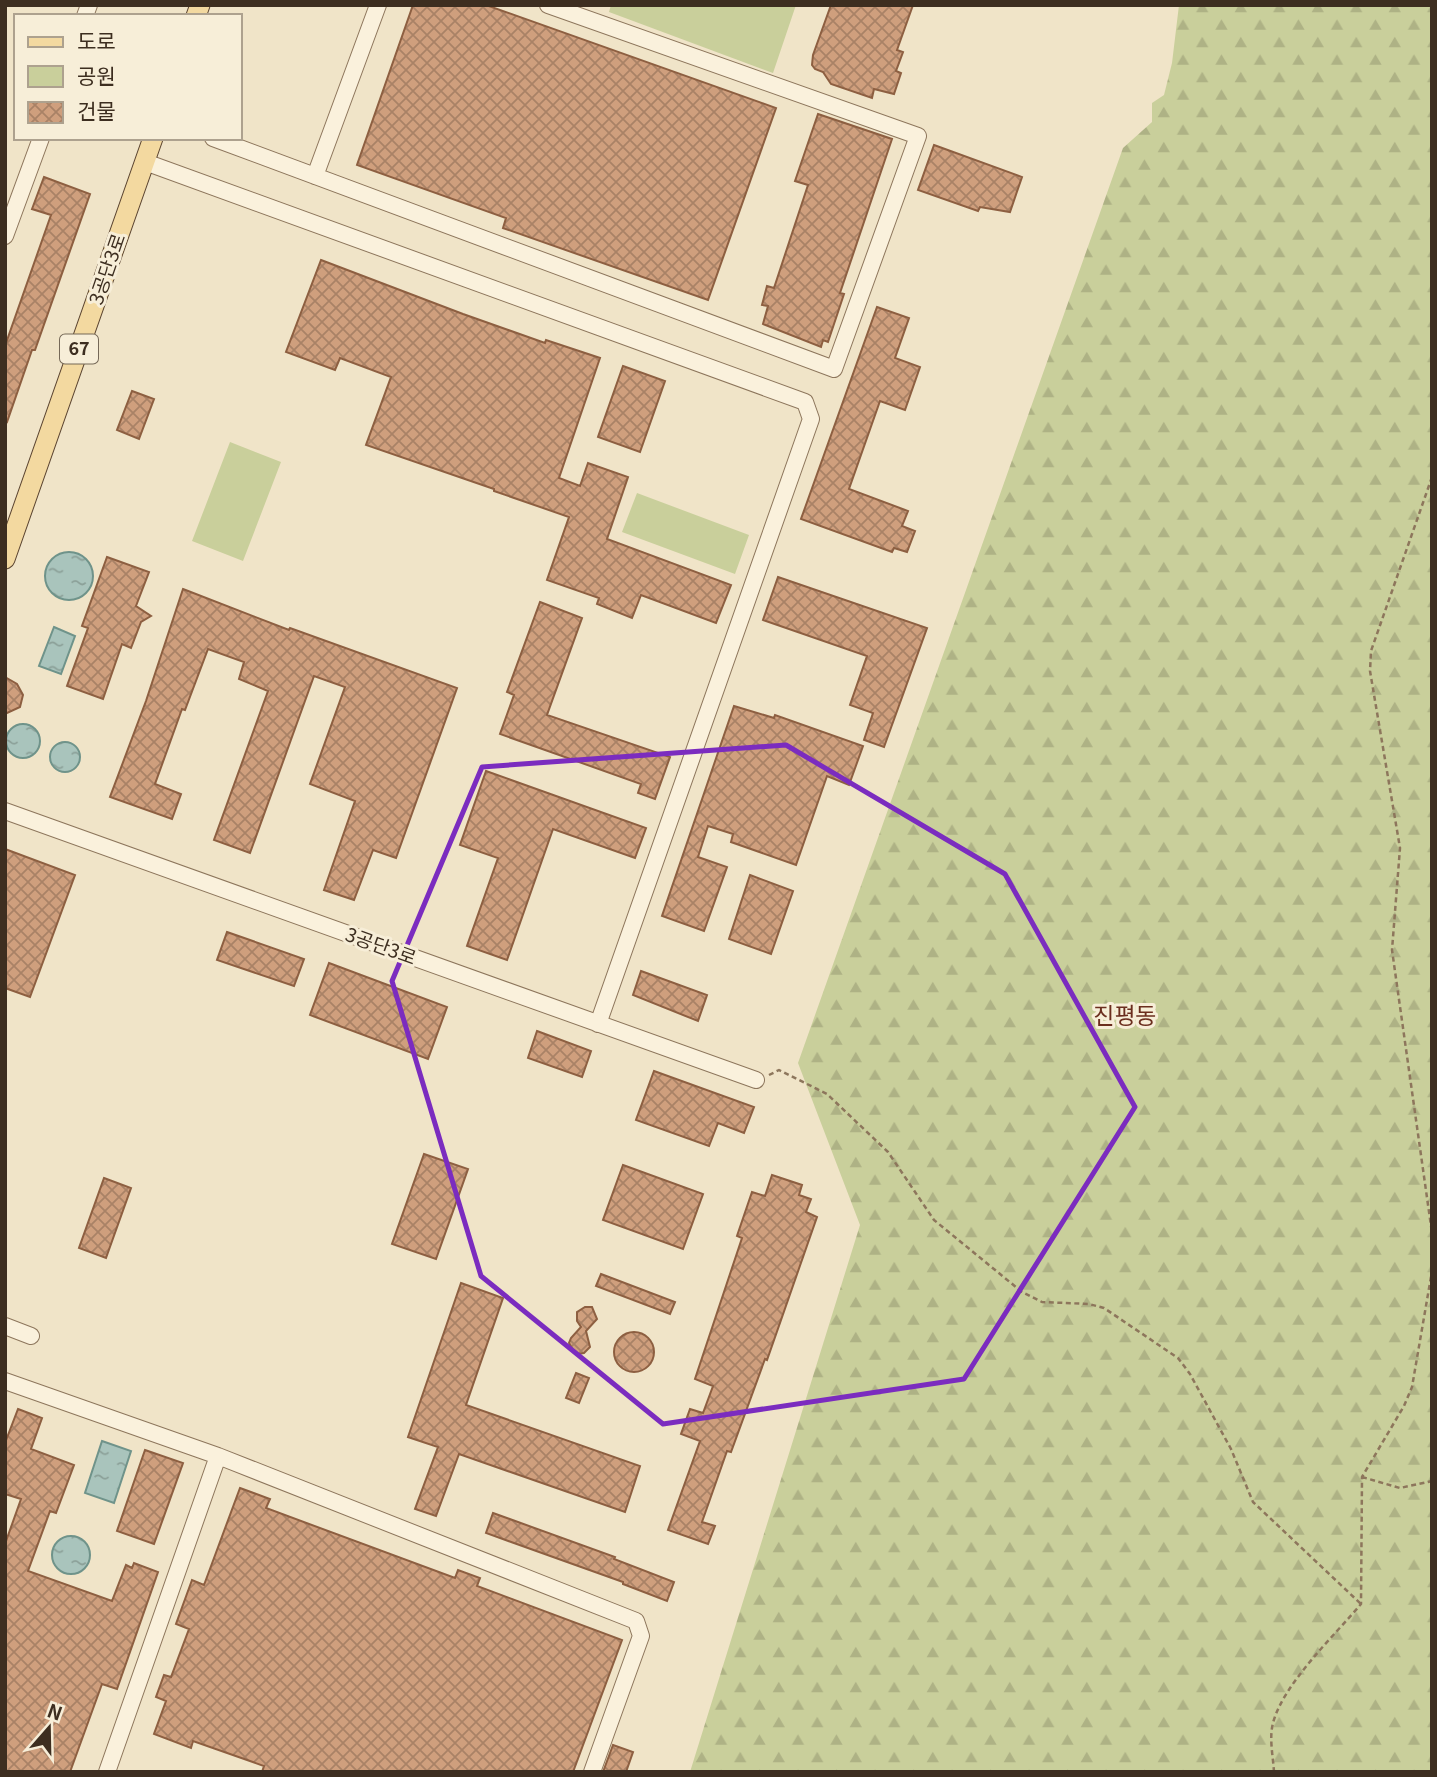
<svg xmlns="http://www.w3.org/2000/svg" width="1437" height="1777" viewBox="0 0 1437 1777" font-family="Georgia,'Noto Sans KR',serif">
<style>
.green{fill:#c9cf9b}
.forest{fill:url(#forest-firs)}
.water{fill:url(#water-ripples);stroke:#6f938a;stroke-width:2}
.building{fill:url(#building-cross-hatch);stroke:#8d5f41;stroke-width:2}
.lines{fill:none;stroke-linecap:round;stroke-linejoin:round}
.minor-casing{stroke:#8d765c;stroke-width:18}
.major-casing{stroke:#5b4430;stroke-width:21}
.path{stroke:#8d765c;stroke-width:2.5;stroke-dasharray:5 3.5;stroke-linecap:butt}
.minor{stroke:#faf1dc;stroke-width:16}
.major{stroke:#f3d9a0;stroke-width:19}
.marked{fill:none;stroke:#7b2cbf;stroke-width:5;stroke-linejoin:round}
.labels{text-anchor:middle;stroke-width:6;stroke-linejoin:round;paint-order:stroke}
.shield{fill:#f7eed8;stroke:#756857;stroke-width:2}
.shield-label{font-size:18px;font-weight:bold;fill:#3d2e20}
.street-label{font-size:19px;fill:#3d2e20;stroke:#f7eed8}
.quarter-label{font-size:23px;fill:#6b2e1e;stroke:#f7eed8}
</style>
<defs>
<pattern id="forest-firs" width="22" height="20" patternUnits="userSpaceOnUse" patternTransform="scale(1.75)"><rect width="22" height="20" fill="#c9cf9b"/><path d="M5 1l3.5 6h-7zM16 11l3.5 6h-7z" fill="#aeb285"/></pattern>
<pattern id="water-ripples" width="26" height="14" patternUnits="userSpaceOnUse" patternTransform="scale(1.75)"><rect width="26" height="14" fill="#a9c4bc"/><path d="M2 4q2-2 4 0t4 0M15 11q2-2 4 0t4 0" fill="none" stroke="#8ba098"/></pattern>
<pattern id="building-cross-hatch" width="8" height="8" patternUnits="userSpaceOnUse" patternTransform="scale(1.75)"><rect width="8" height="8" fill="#cf9f7d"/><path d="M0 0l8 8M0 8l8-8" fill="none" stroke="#a98266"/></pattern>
</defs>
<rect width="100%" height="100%" fill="#f0e4c8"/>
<path class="green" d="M611,5H796L773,73L609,12Z
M230,442L281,462L243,561L192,541Z
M637,493L749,535L735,574L622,532Z"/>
<path class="forest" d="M1179,5H1432V1772H690L860,1225L798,1063L1123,148L1152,122V103L1164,95L1172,63Z"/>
<path class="water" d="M45 576a24 24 0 1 1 48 0a24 24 0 1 1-48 0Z
M54,627L75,636L61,674L39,666Z
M6 741a17 17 0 1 1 34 0a17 17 0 1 1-34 0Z
M50 757a15 15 0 1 1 30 0a15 15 0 1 1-30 0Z
M102,1441L131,1451L114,1503L85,1493Z
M52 1555a19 19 0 1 1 38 0a19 19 0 1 1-38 0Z"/>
<path class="building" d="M413,5H486L776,108L708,300L503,228L506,218L357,165Z
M831,5H913L897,50L903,52L896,71L901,73L894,94L874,89L872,98L831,84L823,72L815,69L812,65L813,55Z
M818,114L892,139L840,293L844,294L828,342L823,340L821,347L763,324L768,306L762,305L767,286L774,288L808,185L795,181Z
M934,145L1022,177L1010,212L980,207L978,211L918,190Z
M44,177L90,194L35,350H32L7,422L5,421V346L51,215L32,209Z
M321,260L463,314L545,343L546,340L600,358L559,478L580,486L588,463L628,477L607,539L731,585L716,623L641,595L632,618L597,604L599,598L547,580L569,517L494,491V489L366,445L391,377L340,358L335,370L286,352Z
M877,307L909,318L895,358L920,367L905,410L880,401L849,489L908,511L902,526L915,531L907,552L894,548L892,552L801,519Z
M623,366L665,381L640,452L598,437Z
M132,391L154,399L139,439L117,430Z
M107,557L149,572L136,606L151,616L141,622L131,648L122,644L103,699L67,686L88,628L82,626Z
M778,577L927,628L884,747L864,740L873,713L850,705L867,656L763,620Z
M183,589L289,630L290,628L457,688L396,858L373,850L354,900L324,890L355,801L310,784L345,687L314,676L250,853L214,840L268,691L239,679L244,662L208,649L185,710L182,709L155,784L181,794L172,819L110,797L146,701Z
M540,602L582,618L547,715L670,757L655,799L638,793L641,784L500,734L514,695L507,692Z
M5,677L17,684L23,695L20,707L5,714Z
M734,706L774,718L775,715L863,746L849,785L827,776L796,865L731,842L733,834L708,826L698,857L727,867L704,931L662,916Z
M486,771L646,828L635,858L553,829L507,960L467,946L498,858L460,845Z
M5,849L75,875L30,997L5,988Z
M750,875L793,891L771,954L729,939Z
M227,932L304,959L294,986L217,960Z
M329,963L447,1007L428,1059L310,1015Z
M641,971L707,995L698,1021L633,995Z
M537,1031L591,1051L582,1077L528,1058Z
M654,1071L754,1107L744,1133L718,1123L709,1146L636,1120Z
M424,1154L468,1169L436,1259L392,1244Z
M623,1165L703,1194L683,1249L603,1220Z
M772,1175L802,1185L799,1195L811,1199L806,1212L817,1217L767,1360L765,1359L731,1452L727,1451L702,1522L715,1526L708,1544L668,1530L700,1441L681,1434L690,1409L703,1413L713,1386L695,1379L742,1238L737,1236L752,1192L765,1196Z
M104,1178L131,1188L106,1258L79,1248Z
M601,1274L675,1302L670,1314L596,1286Z
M461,1283L503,1298L466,1405L640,1466L625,1512L459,1454L436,1516L415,1509L438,1447L408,1437Z
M585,1307H592L597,1319L586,1331L590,1347L584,1353L578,1354L574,1352L569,1343L571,1338L581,1327L577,1321V1312Z
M614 1352a20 20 0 1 1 40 0a20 20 0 1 1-40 0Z
M576,1373L589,1378L579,1403L566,1398Z
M18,1409L42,1418L31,1449L74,1465L56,1513L50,1511L28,1571L112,1601L126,1565L132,1568L134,1563L158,1572L117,1689L102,1684L70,1772H5V1544L21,1499L5,1494V1443Z
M145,1450L183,1463L154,1544L117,1531Z
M240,1488L270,1499L266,1508L455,1578L458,1570L480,1578L477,1586L622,1640L573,1772H262L264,1766L193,1741L191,1748L154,1734L166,1701L156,1697L164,1675L171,1677L189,1629L176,1624L192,1580L204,1585Z
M493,1513L615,1557L614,1559L674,1582L667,1601L623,1584V1582L486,1533Z
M613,1745L633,1752L626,1772H603Z"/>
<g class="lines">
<g class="minor-casing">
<path id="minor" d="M85,16L89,5
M213,138L834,369L918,136L548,5
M145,162L805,402L811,419L598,1024
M315,176L378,5
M5,236L41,138
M5,811L756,1080
M5,1326L31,1336
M5,1381L218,1456L636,1621L641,1636L592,1772
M107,1772L218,1456"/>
</g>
<g class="major-casing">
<path id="major" d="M196,16L200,5
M5,559L153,138"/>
</g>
<path class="path" d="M1432,477L1371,651L1370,671L1400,848L1392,950L1432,1233
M769,1075L779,1070L827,1094L888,1152L934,1220L1022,1292L1042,1302L1089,1304L1104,1308L1178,1358L1190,1374L1231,1449L1253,1502L1361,1604
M1362,1477L1400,1488L1432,1481
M1274,1772C1273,1756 1269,1738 1273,1723C1283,1684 1335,1635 1361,1604L1362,1477L1404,1406L1412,1387L1432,1271"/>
<use href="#minor" class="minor"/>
<use href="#major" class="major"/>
</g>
<path class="marked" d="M786,745L1005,874L1135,1107L964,1379L663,1424L481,1276L392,981L482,767Z"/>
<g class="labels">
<rect class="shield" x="60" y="334.5" width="38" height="29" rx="5"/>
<g class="shield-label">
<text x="79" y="355">67</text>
</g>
<g class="street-label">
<text transform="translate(107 269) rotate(-71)" y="7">3공단3로</text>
<text transform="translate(381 946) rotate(20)" y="7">3공단3로</text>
</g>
<g class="quarter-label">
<text x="1125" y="1024">진평동</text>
</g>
</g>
<rect width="1437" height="1777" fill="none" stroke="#3d2e20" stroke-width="14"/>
<rect x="14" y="14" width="228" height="126" fill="#f7eed8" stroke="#ada18e" stroke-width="2"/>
<rect x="28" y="37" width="35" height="10" fill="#f3d9a0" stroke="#ada18e" stroke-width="2"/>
<text x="77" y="49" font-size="21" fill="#3d2e20">도로</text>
<rect x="28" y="66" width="35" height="21" fill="#c9cf9b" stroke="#ada18e" stroke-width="2"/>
<text x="77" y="84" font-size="21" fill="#3d2e20">공원</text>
<rect x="28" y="102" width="35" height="21" fill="url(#building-cross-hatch)" stroke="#ada18e" stroke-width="2"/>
<text x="77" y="119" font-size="21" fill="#3d2e20">건물</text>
<g transform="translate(49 1728) rotate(20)" stroke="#f7eed8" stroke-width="5" paint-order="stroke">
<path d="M0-5L12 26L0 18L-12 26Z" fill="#3d2e20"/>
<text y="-10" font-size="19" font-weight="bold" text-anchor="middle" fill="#3d2e20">N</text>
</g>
</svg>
